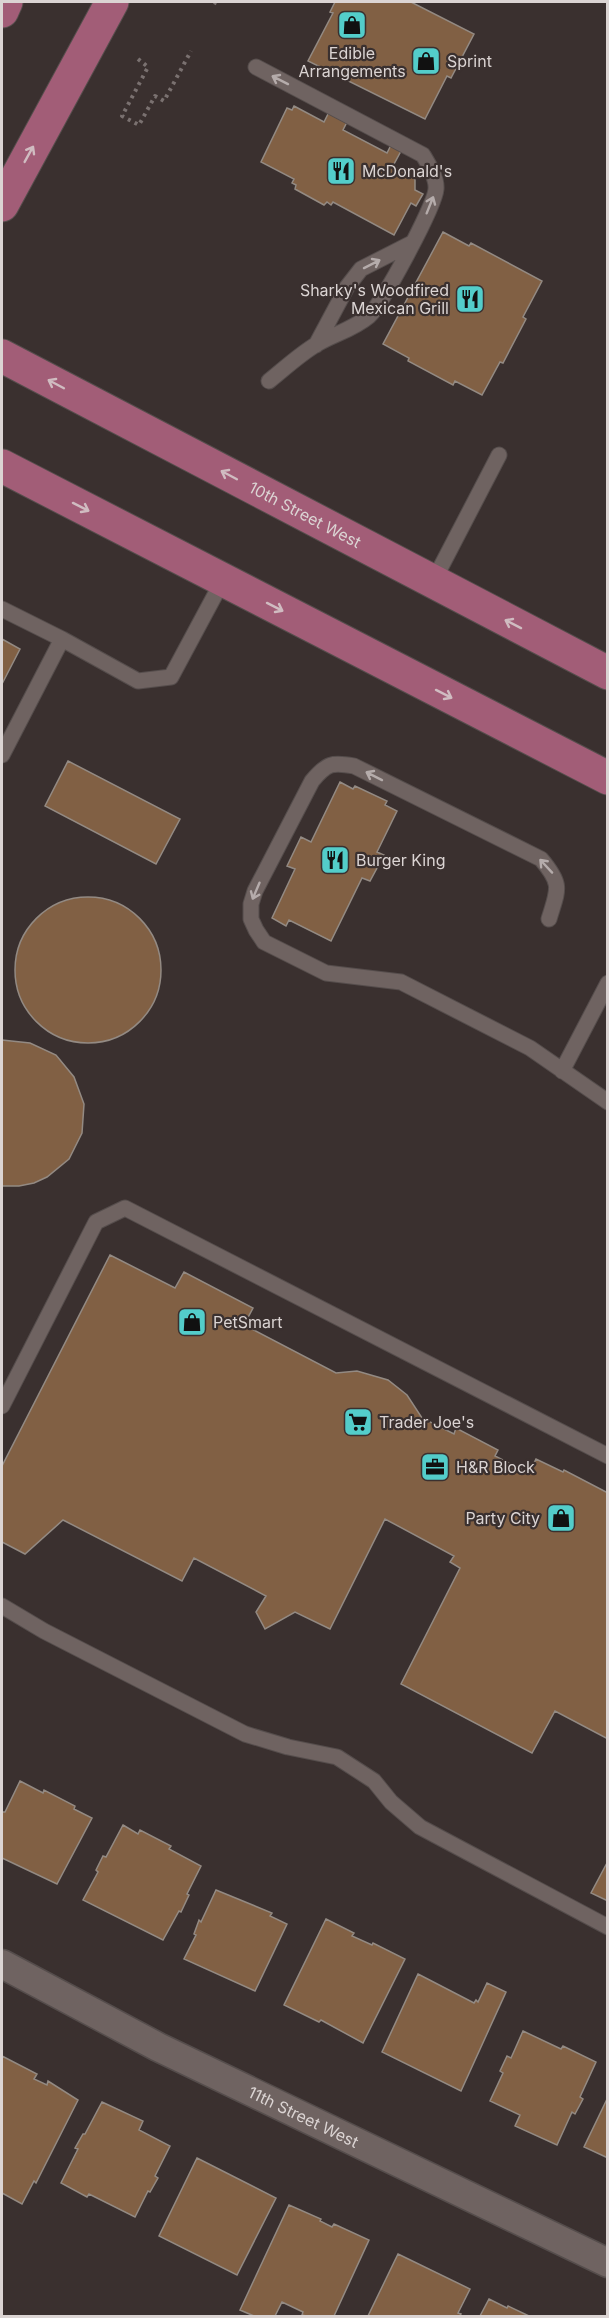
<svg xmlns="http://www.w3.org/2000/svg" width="609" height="2318" viewBox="0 0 609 2318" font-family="Inter,sans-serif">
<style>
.building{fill:#816044;stroke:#938a83;stroke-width:1.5}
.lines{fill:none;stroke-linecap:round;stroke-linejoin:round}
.lane-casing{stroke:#554d4c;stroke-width:17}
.street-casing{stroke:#554d4c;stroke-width:31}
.primary-casing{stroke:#554d4c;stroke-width:35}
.path{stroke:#7a7170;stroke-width:4;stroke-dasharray:3 4.5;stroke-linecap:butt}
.lane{stroke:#6f6361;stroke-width:15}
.street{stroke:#6f6361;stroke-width:28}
.primary{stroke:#a25d77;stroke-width:33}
.oneway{stroke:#b5acab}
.oneway2{stroke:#d0bcc1}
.labels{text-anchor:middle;stroke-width:4.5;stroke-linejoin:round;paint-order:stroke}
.poi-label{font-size:16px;fill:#dbd4d3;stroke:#3a302f;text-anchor:start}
.street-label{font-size:16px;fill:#dbd4d3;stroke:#3a302f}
</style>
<rect width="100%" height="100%" fill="#3a302f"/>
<path class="building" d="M335,2H411L474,34L451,78L447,76L425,119L308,61L333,13L330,12Z
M294,106L324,122L329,112L347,122L343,130L387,153L391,145L401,151L393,166L412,176L415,180V190L423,194L416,206L411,203L394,235L333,202L331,205L327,202L324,205L295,189L296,185L292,183L294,179L261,162L287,108L292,110Z
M443,232L469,246L471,243L542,281L523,317L526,319L503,363L500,362L482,395L455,381L453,385L408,361L409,358L383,344Z
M2,639L20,649L2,684Z
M68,761L180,819L156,864L45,806Z
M340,782L353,789L355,786L387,801L385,805L397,811L377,852L384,855L370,881L362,878L331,941L289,920L286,926L272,918L295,869L287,866L301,837L311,842Z
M15 970a73 73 0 1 1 146 0a73 73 0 1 1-146 0Z
M2,1040L30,1043L56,1055L74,1077L84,1104L82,1133L69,1159L47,1177L34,1183L19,1186H2Z
M110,1255L175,1288L184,1272L253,1308L244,1325L336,1373L357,1371L388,1380L407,1395L422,1418L454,1434L456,1428L498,1450L495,1456L529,1473L536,1459L563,1472L564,1470L608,1493V1739L555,1711L532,1753L401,1684L460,1568L450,1562L454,1556L385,1519L330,1629L295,1612L265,1629L256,1612L266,1596L194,1558L182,1581L63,1520L25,1554L2,1542V1466Z
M20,1781L43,1793L44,1790L75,1806L74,1809L92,1818L57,1884L2,1858V1812H5Z
M123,1825L138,1834L140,1830L171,1846L169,1849L201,1866L187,1894L189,1895L181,1912L179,1911L163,1940L83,1900L98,1872L96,1870L103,1856L106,1857Z
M608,1861V1901L591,1893Z
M216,1890L272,1913L270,1916L287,1924L255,1991L184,1959L196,1935L194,1934L199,1920L201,1922Z
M326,1919L354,1933L352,1936L372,1945L373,1943L405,1959L363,2043L321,2020L319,2022L284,2005Z
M418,1974L474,2003L476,2000L478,2002L487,1983L506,1992L461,2091L382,2052Z
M523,2031L561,2049L563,2046L596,2062L580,2097L583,2099L575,2114L572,2112L557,2145L515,2126L520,2115L490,2101L503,2073L500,2071L507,2056L511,2058Z
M2,2056L37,2074L34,2079L47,2085L48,2081L78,2100L36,2183L34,2181L22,2204L2,2193Z
M608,2097V2158L584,2147Z
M102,2102L143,2121L139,2130L170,2146L155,2176L158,2178L150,2192L148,2191L135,2217L89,2194L87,2197L61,2183L78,2149L75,2148L83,2134H85Z
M197,2158L276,2198L237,2275L159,2236Z
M289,2205L321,2219L320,2221L332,2227L334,2224L369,2240L334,2316H306L302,2315L303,2312L282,2302L275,2316H254L240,2310Z
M398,2254L470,2289L458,2313L461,2314L460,2316H368Z
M489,2299L507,2308L508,2306L529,2316H480Z"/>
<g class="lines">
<g class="lane-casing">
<path id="lane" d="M256,67L423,155C429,165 437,178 436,189C435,206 382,304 369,316C354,329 334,334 317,344C300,354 284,369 269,381
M316,345L347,287L361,269L412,243
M433,582L499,455
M2,609L62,639L138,681L171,677L223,580
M2,755L62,639
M549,919C558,889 563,885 541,859L354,766C332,762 327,763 312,781L255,891L251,904V919L256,930L264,942L326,973L401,982L530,1048L608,1102
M562,1071L608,983
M2,1406L96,1222L125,1208L608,1456
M2,1606L44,1631L245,1734L288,1747L337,1757L374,1781L391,1802L420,1827L608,1927"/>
</g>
<g class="street-casing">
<g id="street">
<path id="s1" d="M2,1964L158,2047L608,2263"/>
</g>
</g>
<g class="primary-casing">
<g id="primary">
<path d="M2,11L6,2"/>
<path d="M2,205L112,2"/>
<path id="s2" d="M2,356L608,673"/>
<path d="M2,466L608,778"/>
</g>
</g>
<path class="path" d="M214,2L220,5
M138,59L148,67L122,116L139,125L155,96L164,101L191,51"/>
<use href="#lane" class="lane"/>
<use href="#street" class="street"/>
<use href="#primary" class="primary"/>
</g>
<defs><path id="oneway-shaft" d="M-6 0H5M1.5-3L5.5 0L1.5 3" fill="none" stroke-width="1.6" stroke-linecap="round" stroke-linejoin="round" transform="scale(1.5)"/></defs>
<g class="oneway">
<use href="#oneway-shaft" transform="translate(280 80) rotate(-153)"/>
<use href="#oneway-shaft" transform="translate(430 205) rotate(-68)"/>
<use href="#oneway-shaft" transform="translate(372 264) rotate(-27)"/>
<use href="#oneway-shaft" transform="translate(374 776) rotate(-153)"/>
<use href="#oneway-shaft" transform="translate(546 866) rotate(-133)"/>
<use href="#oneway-shaft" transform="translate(256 891) rotate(113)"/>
</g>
<g class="oneway2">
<use href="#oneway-shaft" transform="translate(29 154) rotate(-61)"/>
<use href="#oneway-shaft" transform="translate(56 384) rotate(-152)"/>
<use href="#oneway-shaft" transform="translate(229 475) rotate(-152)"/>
<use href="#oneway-shaft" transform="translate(81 507) rotate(27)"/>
<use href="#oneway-shaft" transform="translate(275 607) rotate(27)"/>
<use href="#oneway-shaft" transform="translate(513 624) rotate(-153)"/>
<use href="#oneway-shaft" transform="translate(444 694) rotate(27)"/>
</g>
<defs>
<g id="shop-square" transform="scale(1.5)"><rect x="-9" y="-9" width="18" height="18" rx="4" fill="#53cdca" stroke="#3a302f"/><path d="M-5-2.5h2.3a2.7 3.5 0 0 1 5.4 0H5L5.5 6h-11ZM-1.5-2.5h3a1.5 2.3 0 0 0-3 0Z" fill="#111"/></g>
<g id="restaurant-square" transform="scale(1.5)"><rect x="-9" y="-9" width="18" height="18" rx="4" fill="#53cdca" stroke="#3a302f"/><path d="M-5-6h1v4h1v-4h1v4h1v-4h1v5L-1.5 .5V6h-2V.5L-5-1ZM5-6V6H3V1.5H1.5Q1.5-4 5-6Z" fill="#111"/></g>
<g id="supermarket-square" transform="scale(1.5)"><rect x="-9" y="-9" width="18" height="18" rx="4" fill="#53cdca" stroke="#3a302f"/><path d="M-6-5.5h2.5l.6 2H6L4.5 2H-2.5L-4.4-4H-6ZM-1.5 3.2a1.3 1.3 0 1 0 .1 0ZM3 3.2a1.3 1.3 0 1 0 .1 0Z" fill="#111"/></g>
<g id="office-square" transform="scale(1.5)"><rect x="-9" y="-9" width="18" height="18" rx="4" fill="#53cdca" stroke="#3a302f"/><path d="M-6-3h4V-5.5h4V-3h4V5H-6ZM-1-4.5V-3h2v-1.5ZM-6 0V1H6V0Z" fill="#111"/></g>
</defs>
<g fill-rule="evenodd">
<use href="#shop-square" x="352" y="25"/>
<use href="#shop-square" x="426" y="61"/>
<use href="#restaurant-square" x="341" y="171"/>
<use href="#restaurant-square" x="470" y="299"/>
<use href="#restaurant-square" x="335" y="860"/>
<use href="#shop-square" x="192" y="1322"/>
<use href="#supermarket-square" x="358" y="1422"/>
<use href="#office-square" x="435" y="1467"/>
<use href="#shop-square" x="561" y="1518"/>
</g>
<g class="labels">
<g class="poi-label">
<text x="352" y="59" text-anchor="middle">Edible<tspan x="352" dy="18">Arrangements</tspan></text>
<text x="447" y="67">Sprint</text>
<text x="362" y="177">McDonald's</text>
<text x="449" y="296" text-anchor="end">Sharky's Woodfired<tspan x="449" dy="18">Mexican Grill</tspan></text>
<text x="356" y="866">Burger King</text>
<text x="213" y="1328">PetSmart</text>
<text x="379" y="1428">Trader Joe's</text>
<text x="456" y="1473">H&amp;R Block</text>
<text x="540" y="1524" text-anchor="end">Party City</text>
</g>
<g class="street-label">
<text dy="6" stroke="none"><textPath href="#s2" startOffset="342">10th Street West</textPath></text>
<text dy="6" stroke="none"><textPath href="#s1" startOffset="338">11th Street West</textPath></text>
</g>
</g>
<rect width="609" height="2318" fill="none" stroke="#dbd4d3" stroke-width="6"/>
</svg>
